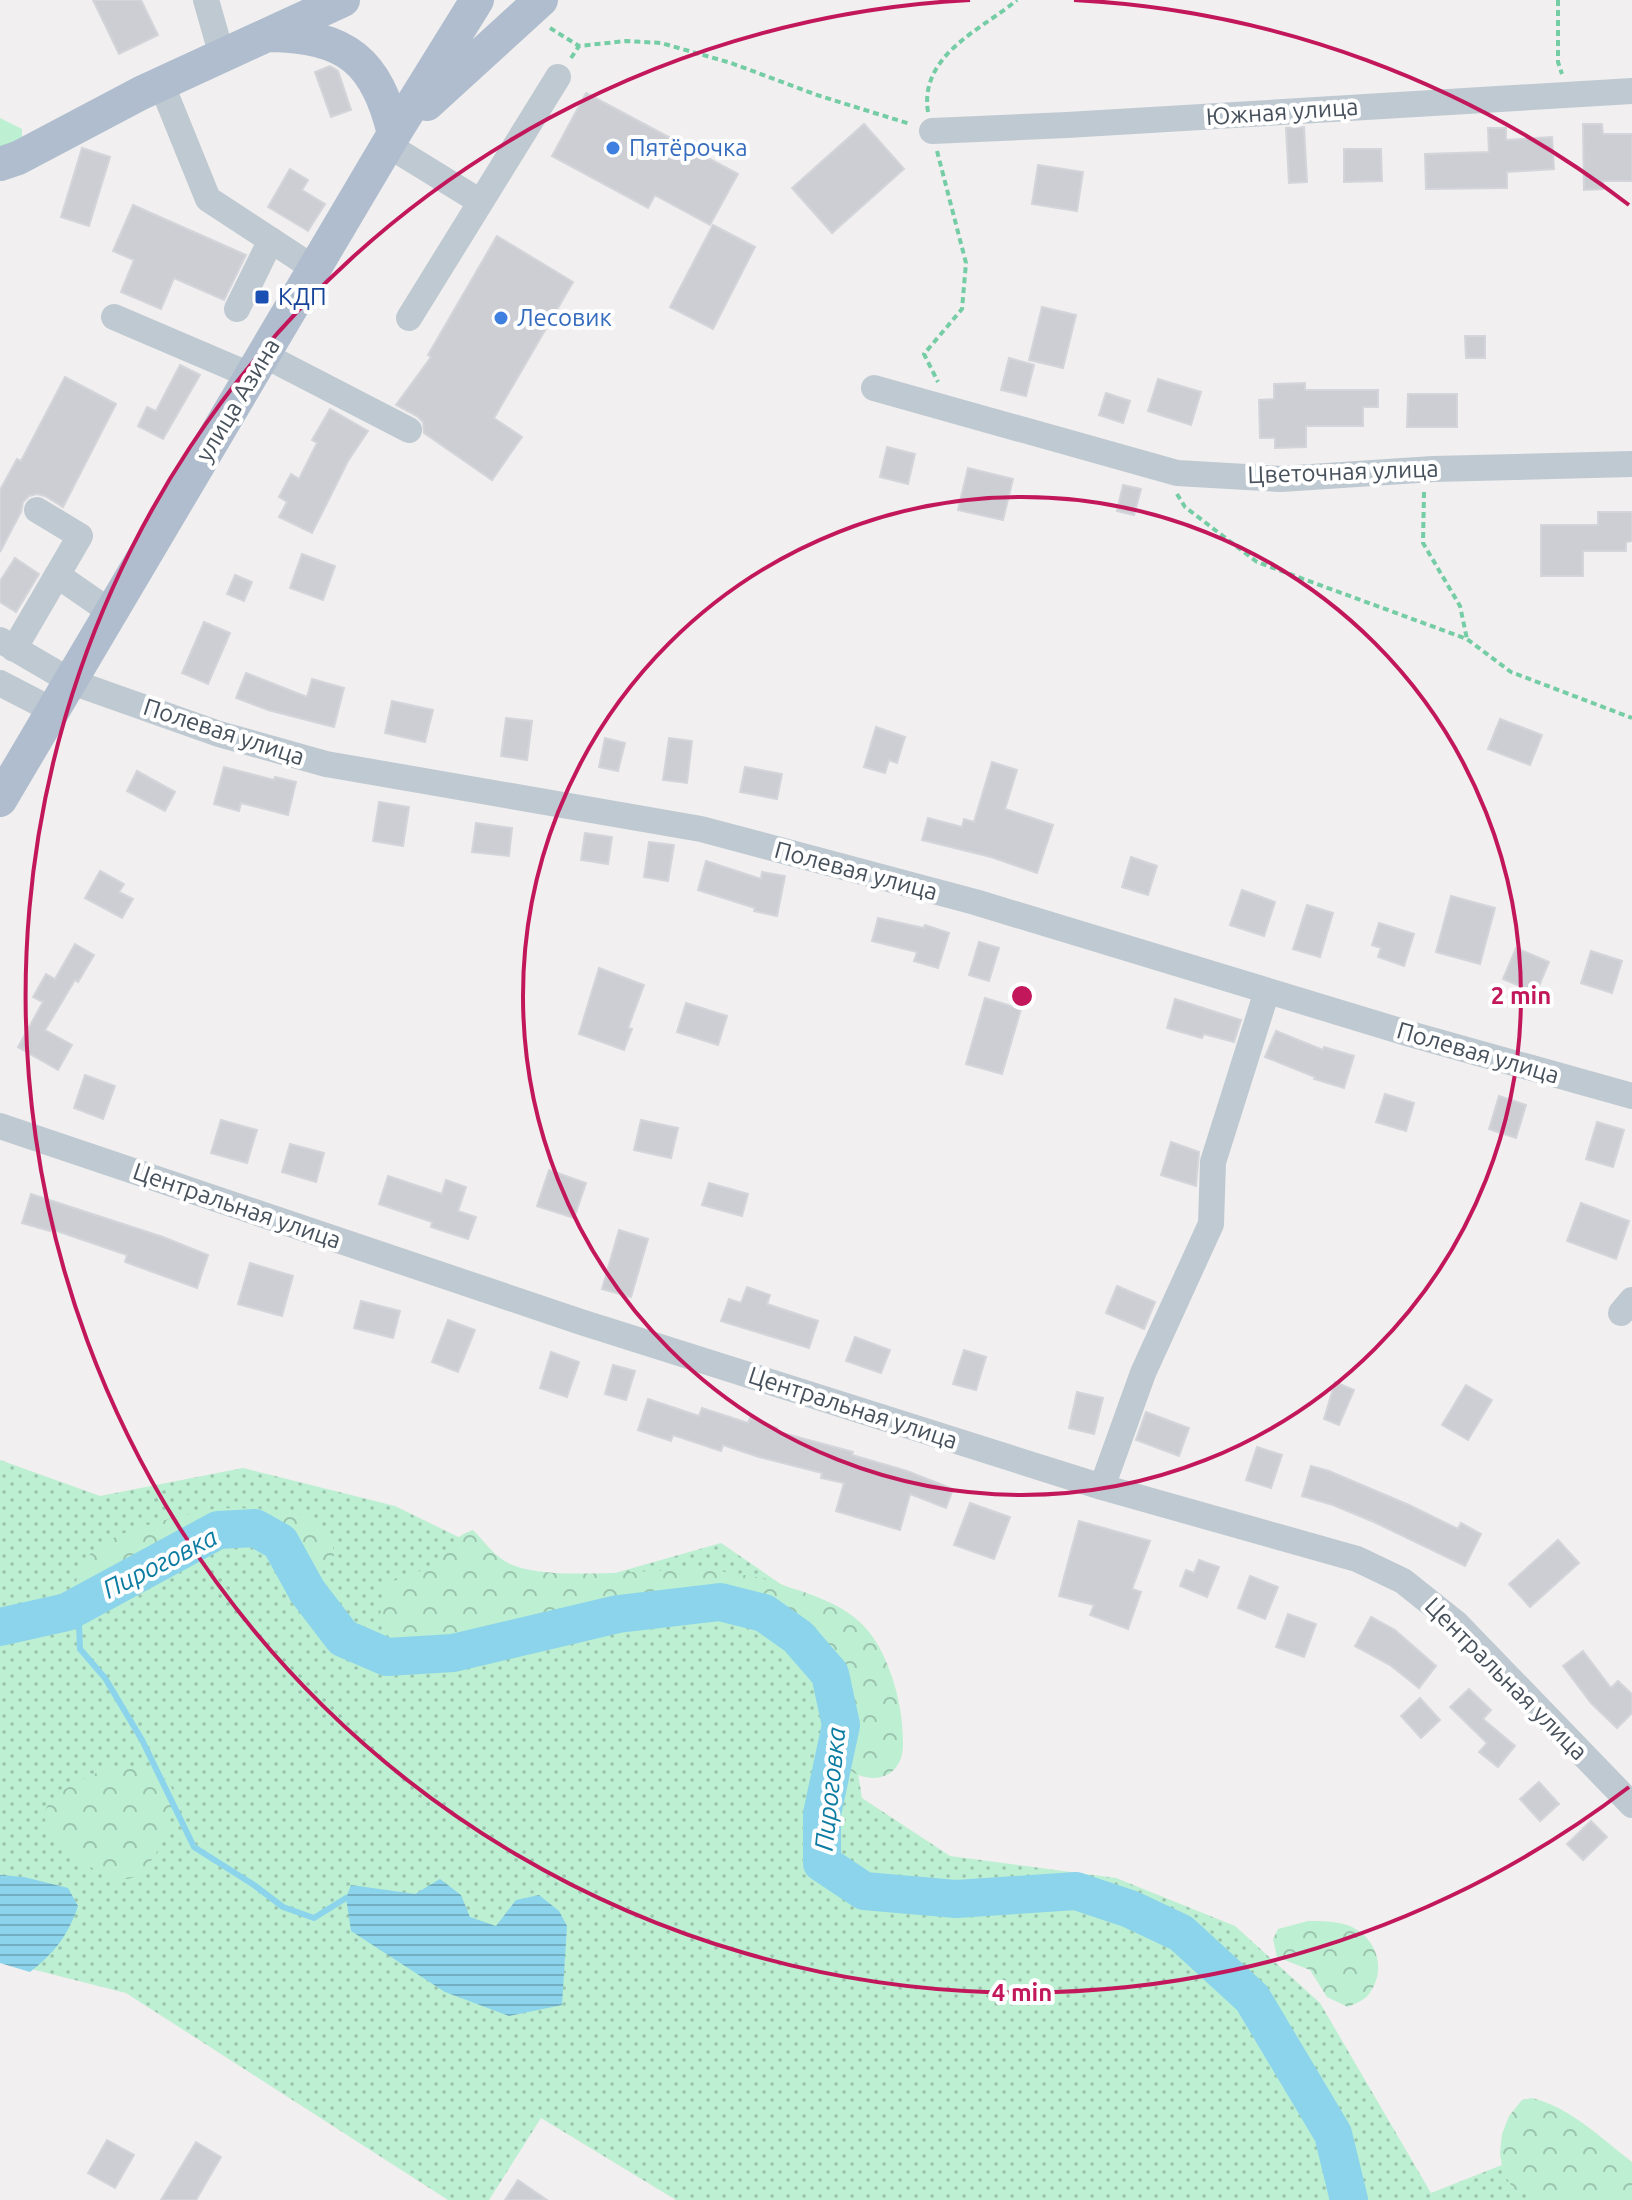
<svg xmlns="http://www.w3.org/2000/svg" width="1632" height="2200" viewBox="0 0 1632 2200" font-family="Ubuntu,sans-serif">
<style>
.grass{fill:url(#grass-dots)}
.forest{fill:url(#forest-crowns)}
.water{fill:url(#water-rules)}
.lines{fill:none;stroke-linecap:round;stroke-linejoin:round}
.stream{stroke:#8bd4ec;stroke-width:6}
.river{stroke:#8bd4ec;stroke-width:38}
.building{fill:#ccced4;stroke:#d3d5da;stroke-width:2}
.path{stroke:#75cda5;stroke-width:4;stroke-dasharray:6 4;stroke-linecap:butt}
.minor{stroke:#bfc9d1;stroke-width:26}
.major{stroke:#afbdce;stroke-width:34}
.ring{fill:none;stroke:#c2185b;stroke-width:4}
.shop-dot{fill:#3f7fe0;stroke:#fff;stroke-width:3}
.transit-dot{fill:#1a4fb4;stroke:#fff;stroke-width:3}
.labels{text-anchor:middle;stroke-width:8;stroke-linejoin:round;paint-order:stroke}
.street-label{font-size:24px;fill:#47515c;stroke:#fff}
.shop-label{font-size:24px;fill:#366cbe;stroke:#fff;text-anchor:start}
.transit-label{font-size:24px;fill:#164399;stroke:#fff;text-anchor:start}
.water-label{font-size:26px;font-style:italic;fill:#0d7ca2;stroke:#fff}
.centre{fill:#c2185b;stroke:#fff;stroke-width:4}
.ring-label{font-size:24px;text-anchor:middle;font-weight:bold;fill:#c2185b;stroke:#fff;stroke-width:8;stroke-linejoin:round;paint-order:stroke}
</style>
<defs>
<pattern id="grass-dots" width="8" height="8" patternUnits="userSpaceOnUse" patternTransform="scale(2)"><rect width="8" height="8" fill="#bdefd2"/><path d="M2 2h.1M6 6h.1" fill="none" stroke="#9bc4ae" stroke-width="1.8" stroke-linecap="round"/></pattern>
<pattern id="forest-crowns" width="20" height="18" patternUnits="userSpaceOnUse" patternTransform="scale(2)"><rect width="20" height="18" fill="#bdefd2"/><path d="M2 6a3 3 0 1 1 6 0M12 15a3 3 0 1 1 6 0" fill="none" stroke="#9bc4ae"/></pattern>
<pattern id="water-rules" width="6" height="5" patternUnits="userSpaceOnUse" patternTransform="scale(2)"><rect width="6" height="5" fill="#8bd4ec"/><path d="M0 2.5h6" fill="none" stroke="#73aec2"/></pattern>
</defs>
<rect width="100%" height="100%" fill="#f1efef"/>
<path class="grass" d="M0,1460L100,1496L243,1468L395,1506L483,1549L504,1596L601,1577L721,1543L833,1620L862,1798L950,1856L1116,1878L1235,1926L1320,2003L1431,2193L1545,2148L1632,2200H676L541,2118L489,2200H448L126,1993L0,1961Z"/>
<path class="forest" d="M0,118L22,129V139L0,151Z
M218,1508C247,1509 317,1504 331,1536C333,1541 333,1549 334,1555L329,1564C323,1566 317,1568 311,1569C284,1571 268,1537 240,1538C191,1540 157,1595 109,1602C61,1609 73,1563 101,1545C132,1525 183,1516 218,1508Z
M473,1530C482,1539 492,1553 503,1560C541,1586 662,1566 712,1570C728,1572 745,1575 760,1578C774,1581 787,1587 801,1591C851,1608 875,1626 892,1677C899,1698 903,1721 903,1743C904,1792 844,1786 832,1746C825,1722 852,1699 842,1677C833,1656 796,1627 776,1616C682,1564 606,1614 513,1634C478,1641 440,1643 405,1647C380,1641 375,1607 386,1586C401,1575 420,1574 434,1564C452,1552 447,1539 473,1530Z
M137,1768C151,1771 166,1774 172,1789C181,1812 151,1881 124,1879C111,1879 96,1870 85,1864C67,1855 53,1847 47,1827C45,1820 43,1815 46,1809C53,1792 89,1774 107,1770C116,1769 127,1769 137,1768Z
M1308,1921C1318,1921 1329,1921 1339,1923C1373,1929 1390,1966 1369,1994C1365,2000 1354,2004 1348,2007L1327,1997L1310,1970L1277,1957L1273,1939L1278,1929Z
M1532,2098C1570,2107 1602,2139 1632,2162V2200H1534L1511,2185L1503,2172L1500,2153L1502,2134L1509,2116L1522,2100Z"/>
<path class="water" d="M0,1875L24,1877L68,1888L78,1906C68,1936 54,1953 30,1972L0,1963Z
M440,1879L461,1895L470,1917L496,1926L516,1900L539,1895L559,1911L567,1926L562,2005L509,2016L445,1992L351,1931L346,1898L351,1885L415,1894Z"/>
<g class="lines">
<path class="stream" d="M67,1612L79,1623L80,1649L105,1678L142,1740L194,1847L254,1885L283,1907L314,1918L346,1898"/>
<path class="river" d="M0,1627L67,1612L218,1530L255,1528L280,1542L307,1591L343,1638L387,1657L453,1653L618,1614L720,1602L764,1613L798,1637L830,1674L841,1725L822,1814V1863L864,1891L956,1899L1076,1891L1130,1909L1181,1933L1252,1998L1333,2134L1349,2200"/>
</g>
<path class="building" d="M93,0H141L158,35L119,54Z
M330,66L338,71L351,110L331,117L315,72Z
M586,93L738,174L710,225L655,195L648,208L552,156Z
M864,124L904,169L832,233L792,188Z
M1583,124H1602L1603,134H1632V181H1603V189L1584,190Z
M1304,127L1307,182L1289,183L1286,128Z
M1488,128H1506V140L1552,137L1554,169L1507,172V188L1426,189L1425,154L1489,152Z
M82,148L110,157L89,226L61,217Z
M1344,149H1381L1382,181L1344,182Z
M1038,165L1083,172L1077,211L1032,204Z
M290,169L308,180L302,190L325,204L308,231L268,207Z
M133,205L246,255L224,300L174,278L161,309L121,292L134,260L113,251Z
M713,225L755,247L713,329L670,307Z
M497,236L573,282L494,418L522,437L492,480L424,433L423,422L417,416L396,405L431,357L428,355Z
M1042,307L1076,315L1063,368L1029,360Z
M1465,336H1485V358H1466Z
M1009,358L1034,365L1026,396L1001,390Z
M180,365L200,375L163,439L138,426L147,407L156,411Z
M65,377L116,404L63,507L45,496L37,494L29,496L23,502L21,512L0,552V490L17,459L21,461Z
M1158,379L1201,392L1191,425L1148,411Z
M1305,383V390H1378V407H1363V426H1306V447L1275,448V438H1260L1259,400L1274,399V384Z
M1106,393L1130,401L1123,423L1099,415Z
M1408,394H1457V427H1407Z
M330,409L368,431L348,461L312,533L279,517L287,502L279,497L291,474L299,479L317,443L312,440Z
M887,447L915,454L908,484L880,477Z
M968,468L1013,479L1003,520L958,510Z
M1123,485L1141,489L1134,515L1117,511Z
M1598,512H1632V541L1626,542V551H1583V576H1541V525H1598Z
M302,554L335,566L323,600L290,588Z
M15,558L39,574L16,612L0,602V581Z
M235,575L252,582L244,601L227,594Z
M204,622L230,633L208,684L182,673Z
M246,673L307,697L312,679L344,688L334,727L268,710L236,698Z
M392,701L433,710L425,742L385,733Z
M506,718L532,721L527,760L501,756Z
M1500,719L1542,735L1530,765L1488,749Z
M876,727L905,737L897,763L889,760L885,773L864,767Z
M605,738L625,743L618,771L599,767Z
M669,738L692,741L687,783L663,780Z
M992,762L1017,770L1005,809L1053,825L1037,873L991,857L922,840L928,818L962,827L964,819L974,822Z
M224,767L274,780L275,777L296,782L288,815L241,803L239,811L214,804Z
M745,767L782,774L777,799L740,792Z
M137,771L175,792L165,811L127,791Z
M379,802L409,807L403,846L373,841Z
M476,823L512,828L509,856L472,852Z
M585,833L612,837L608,864L581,860Z
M649,842L674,845L668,881L644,877Z
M1131,857L1157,866L1148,895L1122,887Z
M706,861L761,879L762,872L785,876L777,916L754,911L755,908L698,890Z
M100,871L124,884L119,892L133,899L122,918L85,898Z
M1242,890L1275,902L1264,936L1230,925Z
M1451,896L1495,908L1480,964L1436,952Z
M1307,905L1333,913L1320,957L1293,949Z
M878,918L924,928L925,925L949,933L938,968L914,961L917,952L872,941Z
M1379,923L1414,934L1404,966L1378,957L1381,948L1372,945Z
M979,942L999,948L989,981L969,975Z
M75,944L94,955L78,982L75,980L45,1030L72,1045L58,1070L18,1047L43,1002L33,997L46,974L55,979Z
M1516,948L1549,962L1536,993L1503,979Z
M1591,951L1622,961L1612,993L1581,983Z
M599,968L644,985L628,1028L632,1029L624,1050L579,1034Z
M985,998L1021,1009L1002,1074L966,1064Z
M1175,999L1241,1020L1234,1042L1204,1034L1202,1038L1167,1028Z
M686,1003L727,1016L718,1045L677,1032Z
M1276,1031L1323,1050L1324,1047L1354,1056L1344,1088L1314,1079L1315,1077L1265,1057Z
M85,1075L115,1086L103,1119L74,1108Z
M1385,1094L1414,1103L1406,1131L1376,1122Z
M1499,1096L1526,1105L1516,1138L1489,1129Z
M221,1120L257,1130L247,1163L211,1153Z
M641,1120L678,1128L671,1158L634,1150Z
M1597,1122L1624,1130L1613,1167L1586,1159Z
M1171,1142L1199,1152L1196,1186L1161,1175Z
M290,1144L324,1153L316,1182L282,1172Z
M549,1170L586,1183L574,1218L537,1206Z
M388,1176L442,1194L446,1180L466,1187L458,1211L476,1217L468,1239L431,1227L432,1222L379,1204Z
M709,1183L748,1194L742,1216L702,1205Z
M31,1194L163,1237L208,1255L197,1288L125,1262L127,1255L51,1229L50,1231L22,1223Z
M1581,1203L1629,1221L1616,1259L1567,1241Z
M619,1230L648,1239L631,1297L602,1289Z
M250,1263L293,1276L282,1316L238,1304Z
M1117,1286L1155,1302L1144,1329L1106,1313Z
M747,1287L770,1295L767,1304L818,1321L809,1348L721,1321L729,1299L741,1303Z
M361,1301L400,1311L393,1338L354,1328Z
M448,1320L475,1330L458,1372L432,1362Z
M855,1337L890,1350L881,1373L846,1361Z
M964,1350L986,1357L976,1390L953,1384Z
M551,1352L579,1362L567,1397L540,1388Z
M613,1365L635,1371L626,1400L605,1394Z
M1335,1382L1354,1390L1339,1425L1324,1419Z
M1466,1385L1492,1400L1468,1440L1442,1425Z
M1077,1392L1103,1398L1094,1434L1069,1428Z
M648,1399L699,1416L702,1408L748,1423L750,1418L777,1428L775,1431L853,1452L852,1455L907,1471L953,1489L946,1508L910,1494L900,1530L836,1511L844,1483L821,1478L822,1473L759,1457L723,1445L721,1451L673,1435L671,1441L638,1430Z
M1146,1412L1189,1428L1179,1456L1136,1440Z
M1257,1447L1282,1455L1271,1488L1246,1480Z
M1311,1466L1329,1471L1409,1505L1458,1529L1461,1523L1481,1534L1465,1566L1374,1522L1333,1505L1302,1496Z
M970,1503L1010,1517L994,1559L954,1545Z
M1079,1521L1150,1541L1132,1589L1141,1592L1128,1629L1090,1615L1094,1605L1059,1596Z
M1558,1540L1579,1563L1530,1607L1509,1584Z
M1199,1560L1219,1567L1207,1597L1180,1586L1186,1570L1194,1573Z
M1250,1576L1278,1587L1265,1619L1238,1608Z
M1288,1614L1316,1624L1304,1657L1276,1647Z
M1371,1617L1395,1630L1436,1666L1419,1688L1390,1665L1355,1646Z
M1583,1651L1611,1688L1618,1681L1632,1694V1713L1617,1728L1591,1703L1563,1666Z
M1469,1689L1491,1710L1483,1719L1515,1746L1498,1767L1479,1752L1487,1743L1450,1707Z
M1420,1698L1440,1720L1421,1738L1401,1716Z
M1539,1782L1559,1804L1540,1821L1520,1799Z
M1591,1821L1607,1837L1583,1860L1567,1844Z
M107,2140L134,2155L115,2188L88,2173Z
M196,2142L221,2157L196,2200H161Z
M518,2180L547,2200H505Z"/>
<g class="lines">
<path class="path" d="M1558,0V62L1562,74
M550,28L579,46
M571,58L579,46L626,41L661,43L731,63L817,95L910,124
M928,112C919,55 981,30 1017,0
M937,151L966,263L962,309L924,354L938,382
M1424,492L1423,543L1460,606L1467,639
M1177,494L1185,507L1257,562L1467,639L1511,672L1632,718"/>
<path class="minor" d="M206,0L222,56
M161,83L208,199L315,269
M932,131L1067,125L1632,91
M388,145L479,201
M237,309L271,240
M114,317L252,376
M409,318L558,77
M264,355L409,430
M874,388L1177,473L1281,479L1433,469L1632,464
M57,575L112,613
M0,640L72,682L219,734L326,764L701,829L975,902L1410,1034L1632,1096
M14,649L80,536L37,510
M0,683L54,711
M0,1126L581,1322L1102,1487L1357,1559L1403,1581L1457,1624L1632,1805
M1621,1313L1632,1300
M1102,1487L1143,1373L1211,1224L1213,1162L1267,991"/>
<path class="major" d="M271,35C346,36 377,61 394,134
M427,104L541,0
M0,164L18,158L141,93L343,0
M0,800L394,134L477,0"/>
</g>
<g class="ring">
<circle cx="1022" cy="996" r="499"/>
<path d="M1629 1787A997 997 0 1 1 970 0M1074 0A997 997 0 0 1 1629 205"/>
</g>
<g class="shop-dot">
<circle cx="613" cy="148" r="8"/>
<circle cx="501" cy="318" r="8"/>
</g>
<rect class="transit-dot" x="254" y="289" width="16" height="16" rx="4"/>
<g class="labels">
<g class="street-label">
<text transform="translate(1282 112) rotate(-4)" y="8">Южная улица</text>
<text transform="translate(238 400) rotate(-59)" y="8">улица Азина</text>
<text transform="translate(1343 472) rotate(-2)" y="8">Цветочная улица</text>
<text transform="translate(224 732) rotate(18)" y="8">Полевая улица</text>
<text transform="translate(856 871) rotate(15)" y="8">Полевая улица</text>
<text transform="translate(1478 1053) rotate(16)" y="8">Полевая улица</text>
<text transform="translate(237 1206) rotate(19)" y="8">Центральная улица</text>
<text transform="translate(853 1408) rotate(18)" y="8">Центральная улица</text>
<text transform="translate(1506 1679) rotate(45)" y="8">Центральная улица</text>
</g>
<g class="shop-label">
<text x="629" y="156">Пятёрочка</text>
<text x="517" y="326">Лесовик</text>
</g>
<g class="transit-label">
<text x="278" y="305">КДП</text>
</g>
<g class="water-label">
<text transform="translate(160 1563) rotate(-27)" y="9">Пироговка</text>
<text transform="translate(830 1789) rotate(-84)" y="9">Пироговка</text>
</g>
</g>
<circle cx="1022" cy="996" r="12" class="centre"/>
<g class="ring-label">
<text x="1521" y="1004">2 min</text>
<text x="1022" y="2001">4 min</text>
</g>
</svg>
